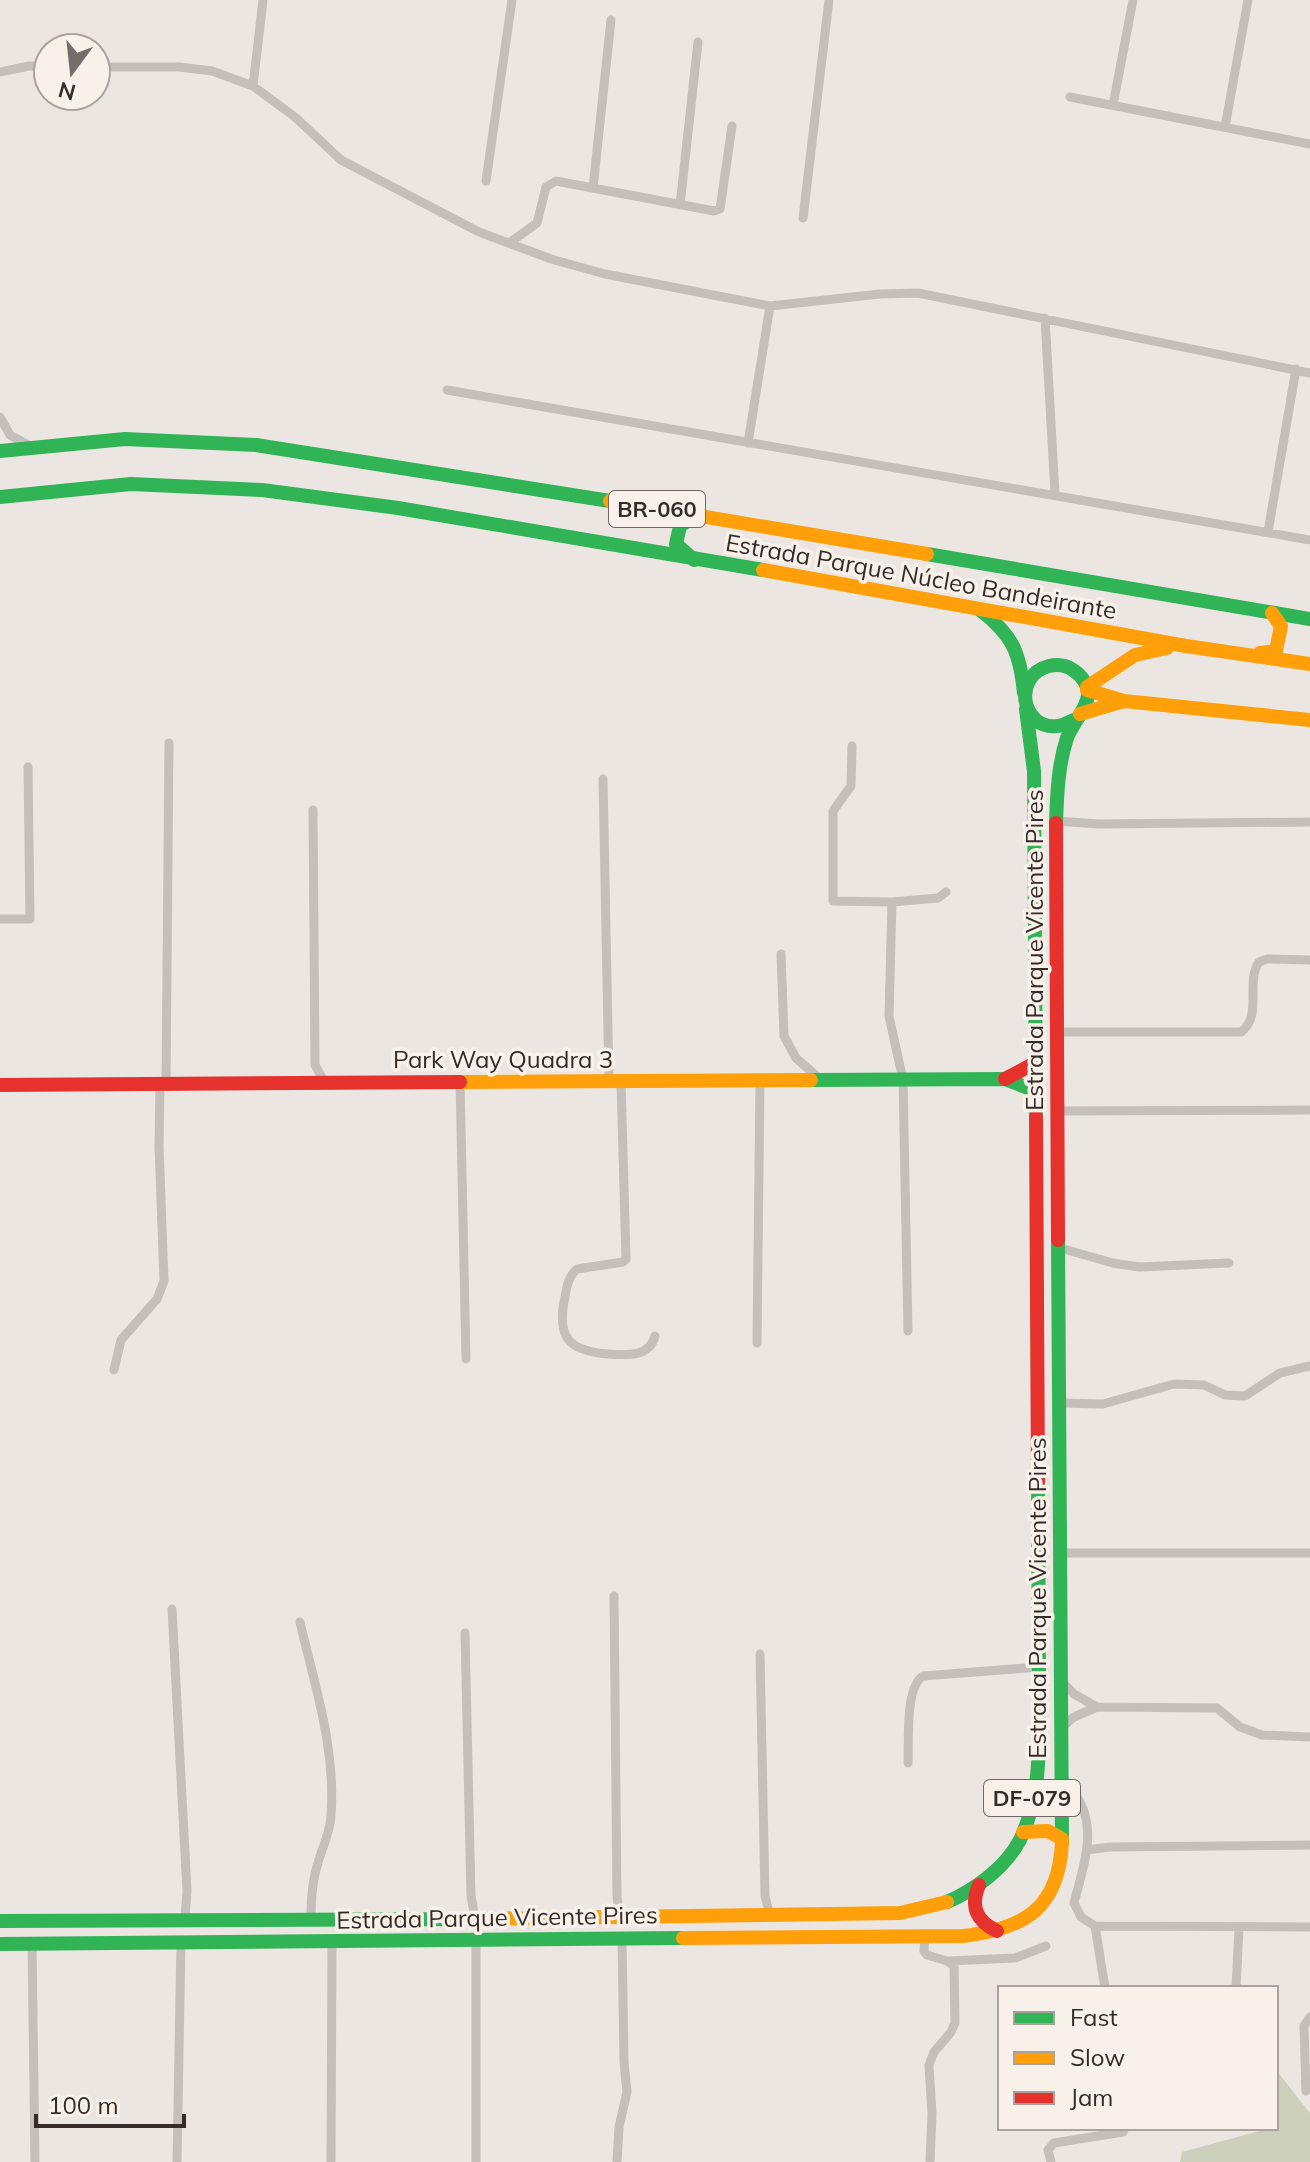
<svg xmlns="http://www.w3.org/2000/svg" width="1310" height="2162" viewBox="0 0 1310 2162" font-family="Mulish,sans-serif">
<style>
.green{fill:#cccfbc}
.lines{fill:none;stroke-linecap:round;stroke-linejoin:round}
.street{stroke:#c4bfba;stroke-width:9}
.fast{stroke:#30b455;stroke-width:14}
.slow{stroke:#ff9f0a;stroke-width:14}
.jam{stroke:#e5322d;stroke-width:14}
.labels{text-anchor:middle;stroke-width:7;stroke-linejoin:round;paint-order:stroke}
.shield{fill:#f8f1e9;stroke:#706763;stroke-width:2}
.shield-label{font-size:22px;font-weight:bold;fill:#352c29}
.street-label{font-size:24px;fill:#352c29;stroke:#f8f1e9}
</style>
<rect width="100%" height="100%" fill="#ebe6e1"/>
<path class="green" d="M1276,2070L1310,2113V2162H1180L1182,2152L1263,2130L1255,2128H1276Z"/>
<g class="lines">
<path class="street" d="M96,67H179L212,71L253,86L295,117L341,160L479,232L551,259L605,274L770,306L880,294L918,293L1310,373
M0,72L29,66H48
M253,86L263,0
M1070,97L1310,144
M1113,105L1133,0
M1225,127L1248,0
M486,181L512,0
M593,188L611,20
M680,205L698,42
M803,218L829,0
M509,243L537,223L546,187L556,181L714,211L720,209L732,126
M1045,318L1055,494
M447,390L1310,540
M0,417L10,435L28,445
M748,443L770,306
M1268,532L1296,369
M852,746L851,786L833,811V901L892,902
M603,779L609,1082
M313,810L315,1065L325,1083
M1056,821L1099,824L1310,822
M0,919H30L28,767
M781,954L784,1036L796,1058L821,1080
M1056,1032H1241C1263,1016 1245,983 1259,962L1267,959L1310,960
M460,1081L466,1359
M621,1082L626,1259L623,1262L577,1269C568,1277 567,1286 565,1297C556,1338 569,1351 608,1354C626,1355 649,1358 655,1336
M166,1084L169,743
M1056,1111L1310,1110
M1060,1248L1113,1263L1139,1267L1229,1263
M908,1331L903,1080L889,1016L892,902L938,898L946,892
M757,1343L760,1080
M114,1370L121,1340L157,1299L164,1281L159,1146L160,1084
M1059,1403L1103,1404L1174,1384L1204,1385L1225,1395L1245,1396L1280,1373L1310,1366
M1061,1553H1310
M614,1596L617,1897L620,1918
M172,1609L187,1891L185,1919
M300,1622C315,1687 336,1748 331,1816C330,1833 322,1848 318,1863C312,1881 311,1900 311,1918
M465,1633L471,1896L475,1918
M760,1654L765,1896L770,1916
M1061,1681L1074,1694L1097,1707
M1061,1728L1074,1717L1097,1707L1217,1708L1240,1727L1262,1735L1310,1737
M908,1763C909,1741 905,1687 923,1676L1039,1667
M1063,1777C1069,1786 1076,1794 1081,1804C1096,1835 1082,1871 1074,1903L1081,1917L1095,1926L1310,1927
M1087,1850L1110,1847L1310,1845
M1095,1926L1105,1988
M925,1935L924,1951L927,1955L947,1961L954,1966L955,2023L951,2032L934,2052L929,2065L932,2114L930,2162
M32,1943L35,2162
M947,1961L1015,1958L1046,1946
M1236,1988L1239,1928
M1306,2091L1304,2026L1310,2017
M177,2162L181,1942
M331,2162L332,1942
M476,2162V1941
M617,2162L619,2127L627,2092L624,2062L622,1939
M1051,2162L1048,2150L1054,2143L1123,2132L1125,2128"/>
<path class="fast" d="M0,451L125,439L256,445L610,501
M0,497L131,484L262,490L398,508L763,570
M927,554L1310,619
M694,560L676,544L680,526L696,515
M980,610C1013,635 1020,653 1024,693
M1026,709L1034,771L1036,1117
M1056,823C1057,795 1058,765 1067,738C1072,724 1087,709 1088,695C1089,685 1081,675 1073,670C1066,665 1057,664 1049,666C1011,676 1022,730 1057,726C1062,726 1069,722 1074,720
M811,1080L1005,1079L1028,1088L1037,1098
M1058,1240L1062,1842
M947,1902C975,1890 1005,1868 1020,1840C1043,1793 1039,1734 1039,1684C1039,1617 1038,1550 1038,1482
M0,1921L469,1919
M0,1944L683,1938"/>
<path class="slow" d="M610,501L927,554
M763,570L1186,646L1310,664
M1260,653L1276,651L1281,626L1272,613
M1087,687L1135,655L1167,648
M1087,690L1124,701L1310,720
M1080,714L1124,701
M460,1082L811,1080
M1023,1832L1048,1831L1062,1839
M469,1919L900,1913L947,1902
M683,1938L963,1936C1025,1929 1059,1908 1062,1842"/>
<path class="jam" d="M1056,823L1058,1240
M1005,1079L1035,1063
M0,1085L460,1082
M1036,1117L1038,1482
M979,1885C970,1906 976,1921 997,1931"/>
</g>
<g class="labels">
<g class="shield">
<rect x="609" y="491" width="96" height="36" rx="6"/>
<rect x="984" y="1780" width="96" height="36" rx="6"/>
</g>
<g class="shield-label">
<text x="657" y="517">BR-060</text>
<text x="1032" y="1806">DF-079</text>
</g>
<g class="street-label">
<text transform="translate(921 577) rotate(10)" y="8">Estrada Parque Núcleo Bandeirante</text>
<text transform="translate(1035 950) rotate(-90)" y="8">Estrada Parque Vicente Pires</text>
<text x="503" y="1068">Park Way Quadra 3</text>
<text transform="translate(1038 1598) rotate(-90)" y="8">Estrada Parque Vicente Pires</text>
<text transform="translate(497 1918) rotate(-1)" y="8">Estrada Parque Vicente Pires</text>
</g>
</g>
<rect x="998" y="1986" width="280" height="144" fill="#f8f1e9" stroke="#aaa29c" stroke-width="2"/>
<rect x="1014" y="2012" width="40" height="12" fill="#30b455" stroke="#aaa29c" stroke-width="2"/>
<text x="1070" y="2026" font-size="24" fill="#352c29">Fast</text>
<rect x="1014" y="2052" width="40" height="12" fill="#ff9f0a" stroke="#aaa29c" stroke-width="2"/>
<text x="1070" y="2066" font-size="24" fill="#352c29">Slow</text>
<rect x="1014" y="2092" width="40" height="12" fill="#e5322d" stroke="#aaa29c" stroke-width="2"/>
<text x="1070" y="2106" font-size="24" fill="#352c29">Jam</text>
<g transform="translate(72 72) rotate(195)"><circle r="38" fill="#f8f1e9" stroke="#aaa29c" stroke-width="2"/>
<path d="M0-6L14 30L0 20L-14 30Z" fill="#756d69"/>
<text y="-12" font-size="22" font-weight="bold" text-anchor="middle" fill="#352c29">N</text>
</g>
<path d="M36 2114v12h148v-12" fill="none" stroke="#352c29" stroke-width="4"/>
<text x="48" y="2114" font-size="24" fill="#352c29" stroke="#f8f1e9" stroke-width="6" paint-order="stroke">100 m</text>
</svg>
